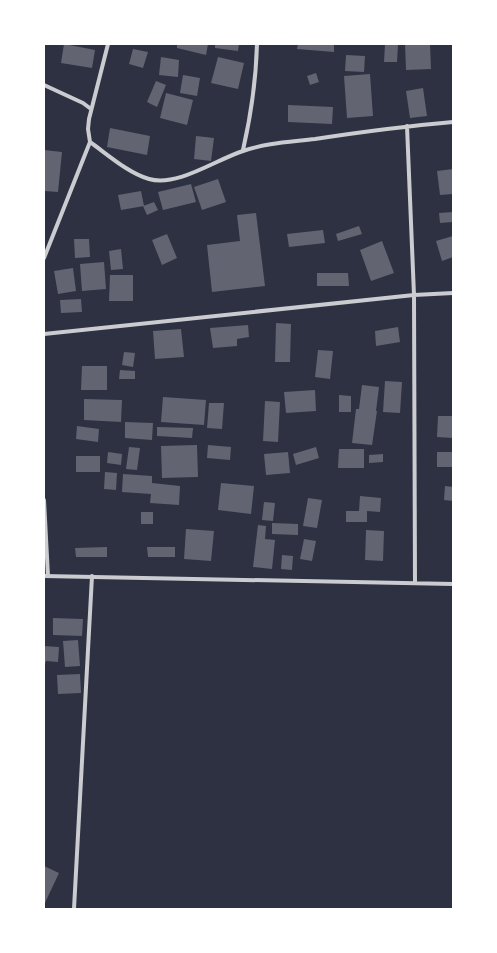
<svg xmlns="http://www.w3.org/2000/svg" width="497" height="953" viewBox="0 0 497 953" font-family="'Archivo Narrow',sans-serif">
<style>
.building{fill:#626471}
.lines{fill:none;stroke-linecap:round;stroke-linejoin:round}
.minor{stroke:#caccd0;stroke-width:4}
</style>
<rect width="100%" height="100%" fill="#2d3142"/>
<path class="building" d="M64,44L95,50L92,68L61,63Z
M177,44H208L206,55L177,48Z
M215,44H239L238,51L215,48Z
M298,44H334V52L297,49Z
M385,44H398L397,62H384Z
M405,44H430L431,69L406,70Z
M133,49L148,52L143,68L129,64Z
M346,55L365,56L364,72L345,71Z
M161,57L179,60L178,77L159,75Z
M218,57L244,63L238,89L211,83Z
M316,73L319,82L310,85L307,76Z
M370,74L373,116L347,118L344,76Z
M183,75L200,78L197,96L180,93Z
M156,81L166,85L157,107L147,102Z
M423,88L427,116L410,118L406,91Z
M166,93L193,100L187,125L160,118Z
M288,105L333,107L332,124L288,122Z
M110,128L150,136L147,155L107,147Z
M196,136L214,138L211,161L194,159Z
M44,150L62,152L58,192L44,191Z
M453,169V194L440,195L437,171Z
M218,179L226,202L202,210L194,187Z
M191,184L196,202L163,210L158,192Z
M141,191L144,206L121,210L118,195Z
M154,202L158,210L147,215L143,206Z
M453,212V222L440,223L439,213Z
M256,213L265,286L212,292L207,245L240,241L237,215Z
M359,226L362,234L338,241L336,234Z
M323,230L325,243L289,247L287,234Z
M167,234L177,258L162,265L152,240Z
M453,236V257L442,261L436,241Z
M74,239H89L90,257L75,258Z
M382,241L394,273L371,281L360,250Z
M121,249L123,269L111,270L109,251Z
M104,262L106,289L82,291L80,264Z
M73,268L76,291L58,294L54,271Z
M317,273H348L349,286H317Z
M110,275H133V301H109Z
M81,299L82,312L61,313L60,300Z
M276,323L291,324L290,362H275Z
M248,325L249,337L237,339V346L213,348L210,328Z
M398,327L400,342L376,346L375,331Z
M181,329L184,357L155,359L153,331Z
M318,350L333,351L330,379L315,377Z
M124,352L135,353L133,367L122,365Z
M82,366H107V390H81Z
M120,370L135,371V379H119Z
M385,381L402,382L400,413L383,412Z
M362,385L379,387L376,411H371H377L372,445L352,443L356,409H359Z
M315,390L316,411L286,413L284,392Z
M339,395L351,396V412H339Z
M163,397L206,400L204,425L161,422Z
M84,399L122,400L121,422L84,420Z
M265,401L280,402L278,442L263,441Z
M209,403H224L222,429L207,428Z
M438,416H453V438L437,437Z
M125,422L153,423L152,440L125,438Z
M77,426L99,429L98,442L76,439Z
M157,427L193,428L192,438L157,436Z
M197,445L198,477L162,478L161,446Z
M208,445L231,447L230,460L207,458Z
M129,447L140,448L137,470L126,469Z
M316,447L319,458L296,465L293,454Z
M339,449H364V468H338Z
M108,452L122,454L121,465L107,463Z
M288,452L290,473L266,475L264,454Z
M437,452H453V467H437Z
M383,454V462L369,463V455Z
M76,456H100V472H76Z
M105,472L117,473L116,490L104,489Z
M123,474L152,476V483L180,486L179,505L150,503L151,494L122,492Z
M221,483L254,486L251,514L218,510Z
M445,486L453,487V501L444,500Z
M360,496L381,498L380,512L367,511V522H346V511H359Z
M308,498L322,500L317,528L303,526Z
M264,502L275,503L273,521L262,520Z
M141,512H153V524H141Z
M272,523L298,524V535L272,534Z
M258,525L266,526L265,539L275,540L272,569L253,567Z
M186,529L214,531L211,561L184,559Z
M366,530L384,531L383,561L365,560Z
M304,539L316,541L312,561L300,559Z
M107,547V557H76L75,548Z
M147,547H175V557H148Z
M282,555L293,556L292,570L281,569Z
M53,618L83,619L82,636L53,635Z
M78,640L80,666L65,667L63,641Z
M44,646L59,647L58,662L46,661L44,667Z
M80,674L81,693L58,694L57,675Z
M44,866L59,873L44,905Z"/>
<g class="lines">
<path class="minor" d="M44,85L83,103L91,109
M407,126L414,295L415,583
M90,142C107,154 128,173 149,179C178,187 215,160 243,151C266,143 291,142 315,139C361,132 407,126 453,122
M243,150C251,115 256,80 257,44
M44,258L90,142L88,129L89,119L108,44
M44,334L414,295L453,293
M44,500L48,576
M44,576L453,584
M74,909L92,576"/>
</g>
<rect width="497" height="953" fill="none" stroke="#ffffff" stroke-width="90"/>
</svg>
